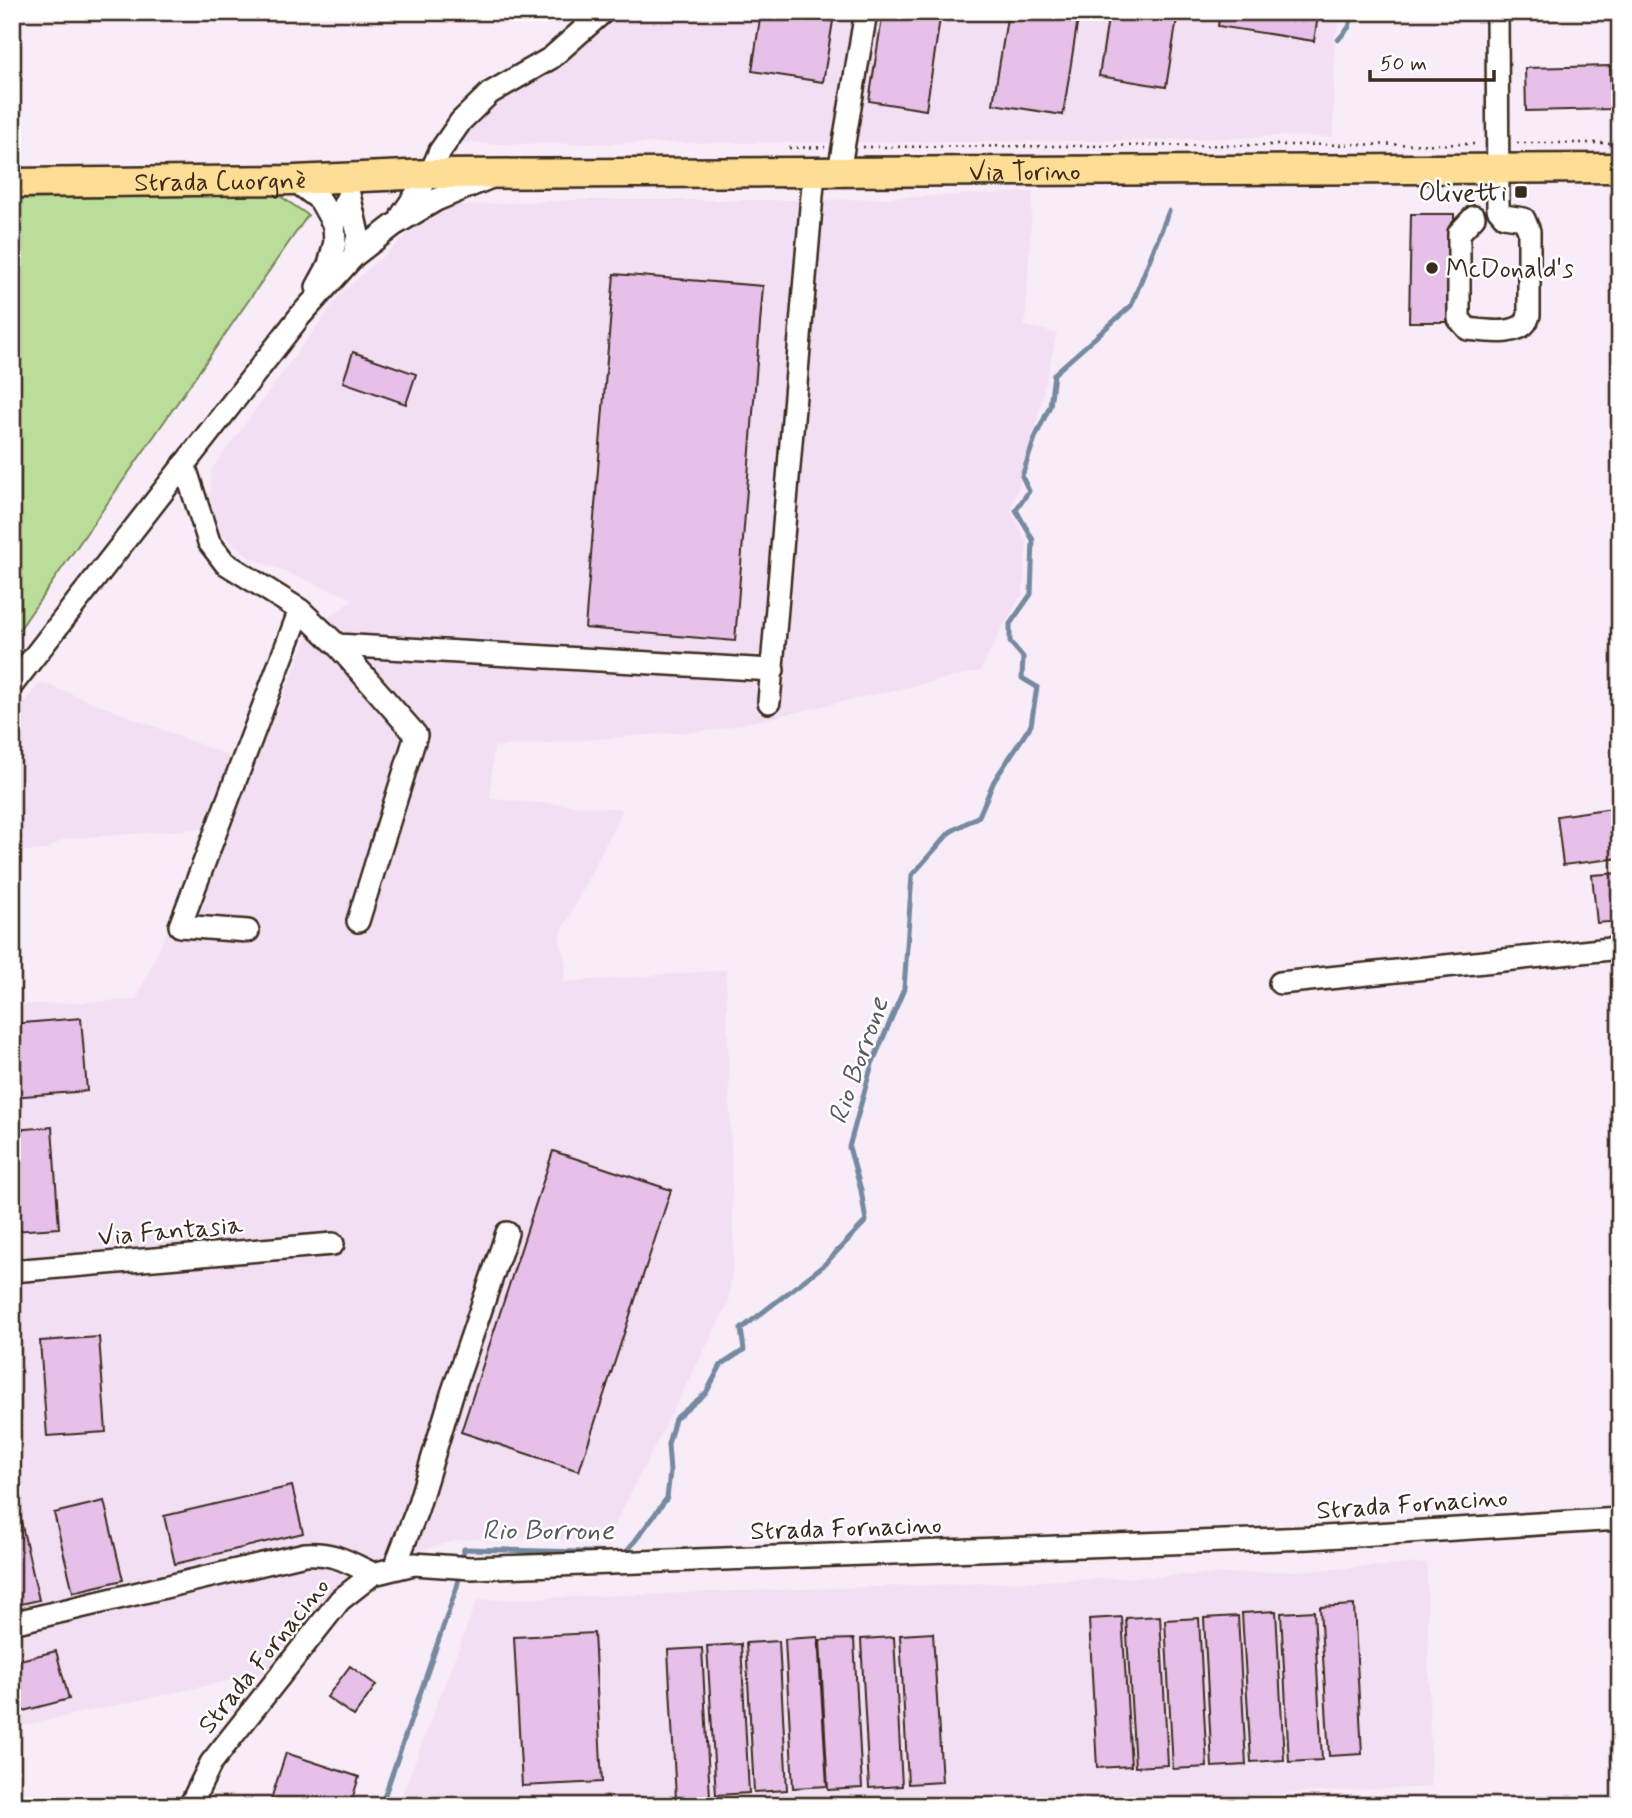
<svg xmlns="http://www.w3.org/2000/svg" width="1632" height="1818" viewBox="0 0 1632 1818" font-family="Mynerve,sans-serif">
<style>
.built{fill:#f3dff4}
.green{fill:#bade99;stroke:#7a845c;stroke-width:2}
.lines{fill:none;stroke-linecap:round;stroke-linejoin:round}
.stream{stroke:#7589a0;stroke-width:5}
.building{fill:#e6c0e9;stroke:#3b2a1e;stroke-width:2}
.minor-casing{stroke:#3b2a1e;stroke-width:26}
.major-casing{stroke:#3b2a1e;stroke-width:33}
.path{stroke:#3b2a1e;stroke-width:2.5;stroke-dasharray:2 5;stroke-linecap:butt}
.minor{stroke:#fff;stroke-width:21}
.major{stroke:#fede96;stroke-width:28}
.poi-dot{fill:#3b2a1e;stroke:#fff;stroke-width:2.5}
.labels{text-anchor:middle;stroke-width:5;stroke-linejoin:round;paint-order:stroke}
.street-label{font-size:26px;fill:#3b2a1e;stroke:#fff}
.poi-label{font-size:26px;fill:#3b2a1e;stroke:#fff;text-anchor:end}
.water-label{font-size:28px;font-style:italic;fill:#585a5f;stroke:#fff}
</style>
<rect width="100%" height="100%" fill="#f8ecf8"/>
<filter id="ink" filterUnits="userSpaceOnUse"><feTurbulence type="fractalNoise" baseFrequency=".0143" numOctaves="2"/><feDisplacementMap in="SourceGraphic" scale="14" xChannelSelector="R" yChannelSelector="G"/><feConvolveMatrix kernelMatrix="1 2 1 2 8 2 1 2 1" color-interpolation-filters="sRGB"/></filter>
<g filter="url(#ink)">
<path class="built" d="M12,12H21L19,74H12Z
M615,12H1343L1335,36L1333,137L1280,136L1174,140L974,142L489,144L461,142L478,120L513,93L569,59Z
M1033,192L1025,326L1057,333L1031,447L1011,510L1027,543L1023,593L1003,626L980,671L716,730L494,747L490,799L623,809L559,937L566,964L564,982L726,970L734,1257L728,1304L606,1541L493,1537L454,1541L399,1556L354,1576L309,1617L264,1673L12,1728V1005L136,1000L165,936L208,828L64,839L45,850L12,852V717L41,682L255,766L308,635L353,599L251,558L216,530L210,499L211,470L342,292L440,206L573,200H832Z
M1427,1563L1431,1787L1021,1806H398L477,1600L1040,1581L1315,1570Z"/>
<path class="green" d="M277,194L308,215L12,640V199Z"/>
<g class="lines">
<path class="stream" d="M1338,40L1349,27L1353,12
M12,81L20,80
M461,1564L464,1549L626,1553L667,1498L670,1472L668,1444L675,1419L706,1393L721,1365L744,1350L741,1329L824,1265L866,1221L861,1190L849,1147L872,1064L904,989L912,875L950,832L979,816L994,781L1031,725L1037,687L1022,678L1023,657L1010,642V624L1031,594L1033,540L1016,510L1029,491L1022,476L1035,438L1050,406L1054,374L1131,306L1169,211
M381,1806L457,1587L460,1573"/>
</g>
<path class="building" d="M761,12H777L833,21L823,82L752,71Z
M883,12H941L926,110L869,101Z
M1008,12H1079L1063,115L993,104Z
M1109,12H1178L1166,87L1099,76Z
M1220,12H1333L1332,19L1318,16L1314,41L1218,26Z
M1610,66L1611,109L1526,111L1525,68Z
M1411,214H1454L1455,322H1409Z
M614,274L763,286L735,641L585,628Z
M353,352L416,374L406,404L343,382Z
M1620,807V858L1563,865L1557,816Z
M1620,873V921L1597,923L1592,875Z
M81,1018L87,1091L12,1097V1024Z
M52,1127L59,1228L12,1231V1130Z
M553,1151L671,1190L579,1471L461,1432Z
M99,1337L106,1432L47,1436L40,1341Z
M292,1486L303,1533L175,1564L164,1516Z
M104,1501L123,1580L73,1592L54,1513Z
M18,1508L39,1600L12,1606V1509Z
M1354,1605L1362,1754L1329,1756L1320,1607Z
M1276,1611L1284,1760L1251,1762L1242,1613Z
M1314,1611L1322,1760L1289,1762L1281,1613Z
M1160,1616L1168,1765L1135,1767L1126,1618Z
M1238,1616L1246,1765L1212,1767L1204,1618Z
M1122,1617L1131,1766L1097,1768L1089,1619Z
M1199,1618L1207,1767L1173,1769L1165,1620Z
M594,1633L602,1782L522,1786L514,1637Z
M933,1633L942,1782L908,1784L900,1635Z
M818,1637L827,1786L793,1788L785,1639Z
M894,1637L902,1786L869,1788L861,1639Z
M854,1639L862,1788L828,1790L820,1640Z
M779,1641L787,1790L754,1792L746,1643Z
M741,1644L749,1793L716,1795L707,1646Z
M702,1648L710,1797L676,1799L668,1650Z
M56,1651L69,1699L12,1714V1662Z
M350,1666L376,1685L354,1716L327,1697Z
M286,1753L359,1777L350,1806H292L271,1799Z"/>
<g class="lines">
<g class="minor-casing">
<path id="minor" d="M839,172L866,12
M294,180L320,200L334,225
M348,190L358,234L354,256
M402,215L430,174L440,151L461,121L490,93L551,58L603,12
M1474,217L1459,233V319L1468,329C1486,331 1524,338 1529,315V231L1524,219L1504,216L1498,209L1497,12
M317,287L329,265L335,242L334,225L348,196
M184,464L209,542L225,563L300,610L337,645L416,735L358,921
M337,645L773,670
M12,685L300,316L354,256L394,225L436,200L489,178
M769,702L814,172
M248,931L180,926L300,610
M1280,983L1620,948
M12,1271L333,1244
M394,1569L417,1510L452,1394L507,1233
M12,1623L305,1554C334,1552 348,1562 373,1574
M190,1806L211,1763L340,1600L373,1574L414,1564L471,1568L1309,1538L1620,1519"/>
</g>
<g class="major-casing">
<g id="major">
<path id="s1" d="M12,183L294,180L430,174L1620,168"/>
</g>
</g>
<path class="path" d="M1517,143H1620
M863,147L1479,144
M789,148L825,147"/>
<use href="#minor" class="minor"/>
<use href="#major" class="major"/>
</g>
</g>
<g class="poi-dot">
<rect x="1514" y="185" width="14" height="14" rx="3.5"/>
<circle cx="1432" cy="268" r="7"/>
</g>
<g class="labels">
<g class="street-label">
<text dy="9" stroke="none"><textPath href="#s1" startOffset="1013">Via Torino</textPath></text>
<text dy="9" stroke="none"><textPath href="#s1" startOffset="208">Strada Cuorgnè</textPath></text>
<text transform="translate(170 1230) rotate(-5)" y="9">Via Fantasia</text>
<text transform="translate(1412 1503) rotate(-4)" y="9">Strada Fornacino</text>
<text transform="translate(846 1527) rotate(-2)" y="9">Strada Fornacino</text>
<text transform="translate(263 1655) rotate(-51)" y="9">Strada Fornacino</text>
</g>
<g class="poi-label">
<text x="1507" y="201">Olivetti</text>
<text x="1446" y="277" text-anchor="start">McDonald's</text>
</g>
<g class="water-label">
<text transform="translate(857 1060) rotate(-71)" y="10">Rio Borrone</text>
<text x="548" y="1539">Rio Borrone</text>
</g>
</g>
<rect width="1632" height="1818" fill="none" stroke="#fff" stroke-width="42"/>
<rect x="21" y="21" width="1590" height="1776" fill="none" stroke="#3b2a1e" stroke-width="2.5" filter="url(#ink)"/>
<path d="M1370 70v10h124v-10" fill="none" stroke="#3b2a1e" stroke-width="3.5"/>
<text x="1380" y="70" font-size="21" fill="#3b2a1e" stroke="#ffffff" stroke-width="5" paint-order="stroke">50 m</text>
</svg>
